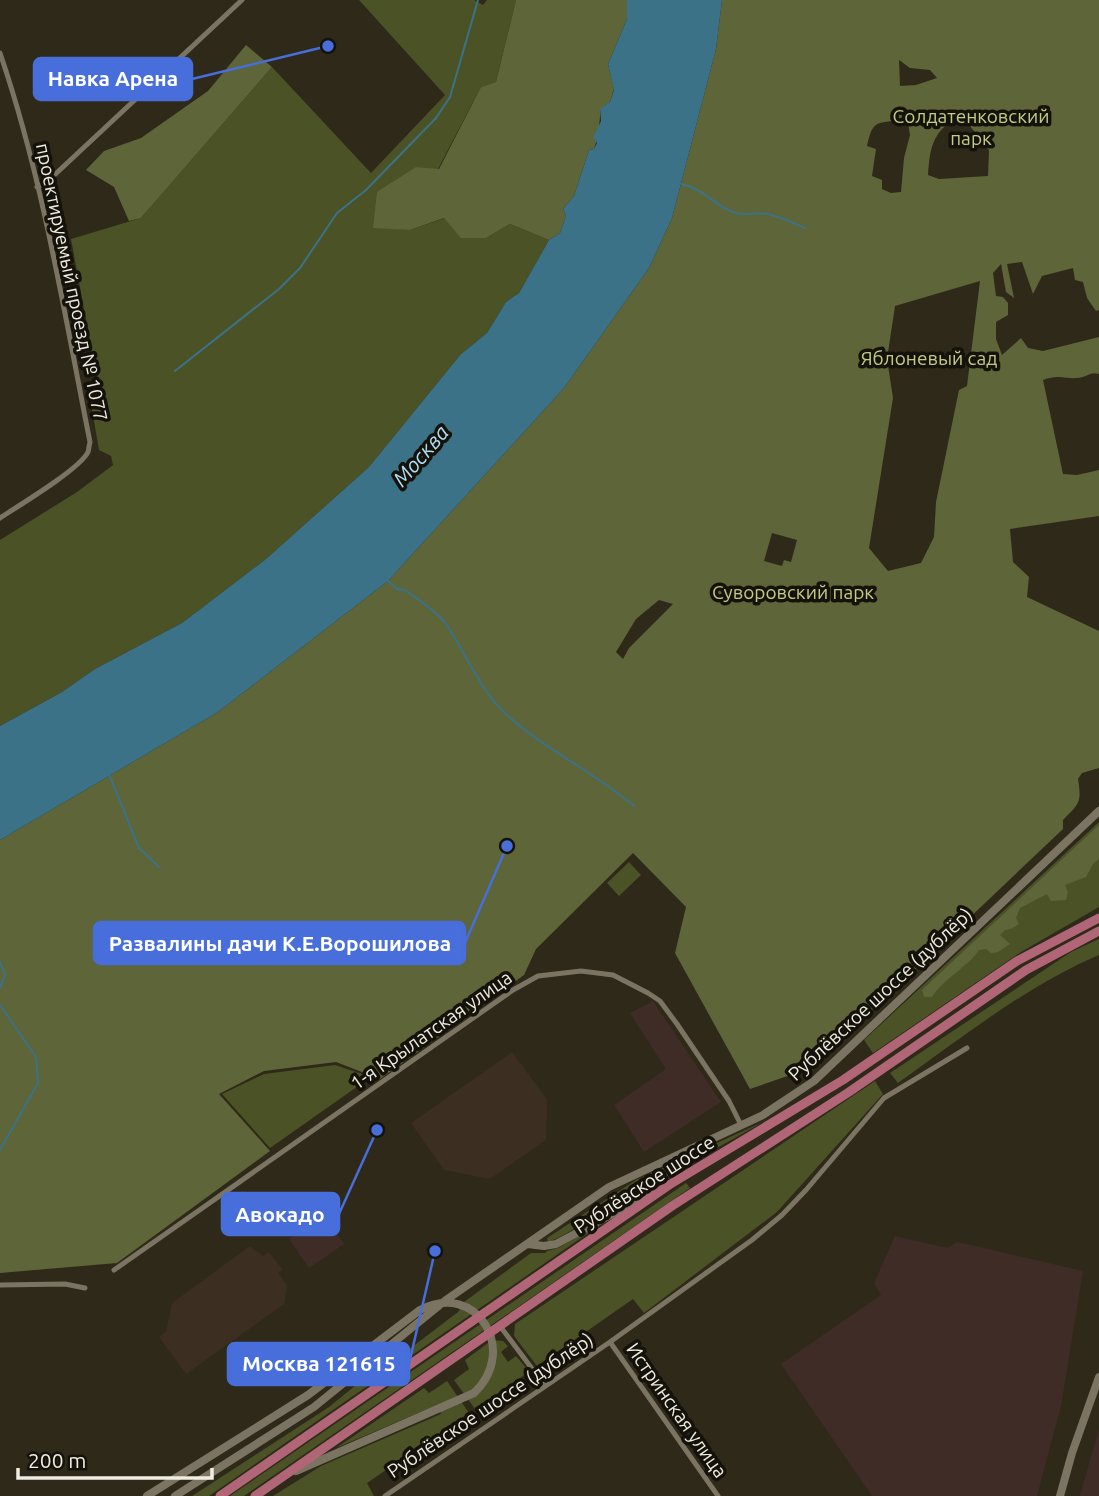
<svg xmlns="http://www.w3.org/2000/svg" width="1099" height="1496" viewBox="0 0 1099 1496" font-family="Ubuntu,sans-serif">
<style>
.industrial{fill:#3f2c27}
.education{fill:#3c2e21}
.green{fill:#4b5226}
.forest{fill:#5e6538;fill-rule:evenodd}
.water{fill:#3b7288}
.lines{fill:none;stroke-linecap:round;stroke-linejoin:round}
.stream{stroke:#3b7288;stroke-width:2}
.street{stroke:#7b7462;stroke-width:5}
.secondary{stroke:#7b7462;stroke-width:8}
.primary{stroke:#b06676;stroke-width:9}
.labels{text-anchor:middle;stroke-width:7;stroke-linejoin:round;paint-order:stroke}
.park-label{font-size:19px;fill:#c1cd83;stroke:#15120b}
.street-label{font-size:19px;fill:#efece1;stroke:#15120b}
.water-label{font-size:21px;font-style:italic;fill:#b0e0f6;stroke:#15120b}
.leader{fill:none;stroke:#476eda;stroke-width:2.5}
.callout-dot{fill:#476eda;stroke:#15120b;stroke-width:2.5}
.callout{fill:#476eda;stroke:#476eda;stroke-width:2.5}
.callout-label{font-size:21px;text-anchor:middle;font-weight:bold;fill:#fff}
</style>
<rect width="100%" height="100%" fill="#2f2919"/>
<path class="industrial" d="M653,1001L721,1102L644,1152L614,1105L666,1069L630,1013Z
M324,1215L344,1244L309,1268L289,1239Z
M895,1236L948,1248L957,1242L1083,1271L1061,1406L1037,1496H872L781,1364L881,1295L874,1283Z
M1099,1430V1496H1080L1090,1460Z"/>
<path class="education" d="M512,1052L547,1099L546,1140L490,1179L444,1170L411,1123Z
M250,1246L263,1256L269,1252L283,1270L278,1273L287,1285L284,1304L186,1374L159,1337L166,1332L172,1303Z"/>
<path class="green" d="M359,0H474L483,5L487,0H516L496,82L481,87L438,169L374,227L410,230L445,218L486,238L510,224L549,240L519,293L506,302L487,333L461,354L369,467L266,559L182,623L95,669L62,692L0,726V540L77,492L113,465L111,456L99,450L90,398L98,385L71,239L141,218L272,67L371,173L445,95Z
M1099,822V907L1021,952L873,1053L864,1040Z
M629,862L641,875L619,896L607,883Z
M1099,939V955C1028,985 961,1038 898,1083L890,1073L1071,952Z
M335,1065L371,1077L270,1148L222,1094L264,1074Z
M875,1081L883,1094L777,1212L644,1313L633,1299L537,1366L514,1336L515,1324Z
M763,1122L558,1238L548,1242L547,1238L636,1180Z
M686,1183L690,1188L244,1496H230Z
M607,1220L209,1496H192L329,1407L399,1350L403,1354L458,1312L464,1302L531,1253H545L547,1251L558,1248Z
M492,1340L503,1341L508,1346L501,1352L508,1362L516,1356L528,1370L526,1374L475,1409L454,1380L469,1369L465,1360Z
M447,1381L469,1413L367,1483L374,1496H273L321,1466L441,1414L437,1405L336,1448L424,1388L429,1393Z"/>
<path class="forest" d="M516,0H627V19L608,64L614,89L610,102L600,110C601,117 597,143 594,149L589,150L574,196L563,209L566,216L560,233L549,240L510,224L486,238H461L444,218L410,230L373,228L377,192L416,167L439,169L481,87L496,82Z
M722,0H1099V310L1096,311L1087,298L1083,282L1075,280L1073,268L1042,276L1033,294L1022,262L1007,264L1014,298L1006,292L1001,264L993,273L996,296L1003,297L1008,303V315L996,322V339L1002,355L1021,338L1028,348L1043,351L1099,337V374C1090,371 1086,378 1077,378C1061,379 1059,374 1043,380L1063,474L1077,475L1099,470V516L1010,529L1013,562L1029,577L1027,597L1099,631V768L1082,773L1078,779C1082,803 1079,804 1063,820V829L811,1068L750,1089L675,953L686,907L633,853L536,949L524,975L380,1079L336,1062L264,1071L219,1094L270,1151L117,1263L0,1273V840L218,712L388,581L564,388L649,268L672,218L716,49ZM899,60L910,68L930,70L937,78L916,85L900,86ZM955,118L969,125L989,150L988,176L939,179L928,175C930,148 932,134 955,118ZM896,121L908,123L910,135L904,158L901,192L891,193L882,189V180L872,176L876,149L867,146C872,125 873,122 896,121ZM980,281L967,386L959,390L936,502L934,537L921,563L888,571L869,548L893,398L887,359L895,306ZM772,533L797,540L791,562L784,560L782,566L764,561ZM659,600L673,604L629,648L623,659L616,652L636,619Z
M246,45L272,67L141,218L129,221L114,187L86,170L104,151L141,138L208,91Z
M1099,825V859L1093,864L1086,877L1065,885L1068,892L1066,900L1051,901L1047,894L1020,908L1016,918L1019,924L1011,929L1005,930L1000,935L1010,944L998,952L991,953L986,949L979,950C967,968 944,978 932,997H924L922,990Z"/>
<path class="water" d="M627,0H722L716,49L672,218L649,268L564,388L388,581L218,712L0,840V726L62,692L95,669L182,623L266,559L369,467L461,354L487,333L506,302L519,293L549,240L560,233L566,216L563,209L574,196L589,150L594,149L597,143L593,138L601,121L600,109L610,102L614,90L608,64L627,19Z"/>
<g class="lines">
<path class="stream" d="M681,184C706,189 718,210 740,214C749,215 759,212 768,214C781,217 794,223 805,228
M175,371L279,289L300,268L337,213L366,190L436,118L450,97L478,0
M388,581L397,589L405,590C418,600 437,611 446,624C466,653 480,691 506,714C544,749 594,772 634,806
M109,774L139,848L159,867
M0,962L5,975L0,988
M0,1005L36,1057L38,1083L0,1150"/>
<path class="street" d="M0,53C43,179 64,312 90,442C89,445 89,449 88,452C80,469 18,506 0,518
M37,187L49,180L242,0
M114,1270L513,990L538,976L581,971L613,975L648,993L660,1001L677,1024L729,1101L741,1125
M0,1285L65,1284L85,1288
M500,1326L545,1386
M610,1342L718,1496
M385,1496L610,1342L752,1240L782,1215L806,1190L884,1098L967,1048"/>
<path class="secondary" d="M528,1244L544,1246L556,1244L652,1193
M147,1496L308,1395L420,1310C477,1280 519,1351 474,1393L296,1471
M175,1496L314,1407L446,1300L609,1187L763,1115L814,1081L1099,811
M1060,1496L1072,1453L1099,1377"/>
<path class="primary" d="M220,1496L669,1185L843,1080L1017,961L1099,918
M255,1496L672,1206L849,1092L1026,970L1099,931"/>
</g>
<g class="labels">
<g class="park-label">
<text x="971" y="123">Солдатенковский<tspan x="971" dy="22">парк</tspan></text>
<text x="929" y="365">Яблоневый сад</text>
<text x="793" y="599">Суворовский парк</text>
</g>
<g class="street-label">
<text transform="translate(72 282) rotate(78)" y="7">проектируемый проезд № 1077</text>
<text transform="translate(880 994) rotate(-43)" y="7">Рублёвское шоссе (дублёр)</text>
<text transform="translate(431 1030) rotate(-35)" y="7">1-я Крылатская улица</text>
<text transform="translate(644 1184) rotate(-33)" y="7">Рублёвское шоссе</text>
<text transform="translate(490 1405) rotate(-34)" y="7">Рублёвское шоссе (дублёр)</text>
<text transform="translate(677 1410) rotate(55)" y="7">Истринская улица</text>
</g>
<g class="water-label">
<text transform="translate(421 456) rotate(-49)" y="7">Москва</text>
</g>
</g>
<path class="leader" d="M328 46L192 79M507 846L465 943M377 1130L339 1214M435 1251L409 1364"/>
<g class="callout-dot">
<circle cx="328" cy="46" r="7"/>
<circle cx="507" cy="846" r="7"/>
<circle cx="377" cy="1130" r="7"/>
<circle cx="435" cy="1251" r="7"/>
</g>
<g class="callout">
<rect x="34" y="58" width="158" height="42" rx="7"/>
<rect x="94" y="922" width="371" height="42" rx="7"/>
<rect x="222" y="1193" width="117" height="42" rx="7"/>
<rect x="228" y="1343" width="181" height="42" rx="7"/>
</g>
<g class="callout-label">
<text x="113" y="86">Навка Арена</text>
<text x="280" y="951">Развалины дачи К.Е.Ворошилова</text>
<text x="280" y="1222">Авокадо</text>
<text x="319" y="1371">Москва 121615</text>
</g>
<path d="M18 1468v10h194v-10" fill="none" stroke="#efece1" stroke-width="3.5"/>
<text x="28" y="1468" font-size="21" fill="#efece1" stroke="#15120b" stroke-width="5" paint-order="stroke">200 m</text>
</svg>
